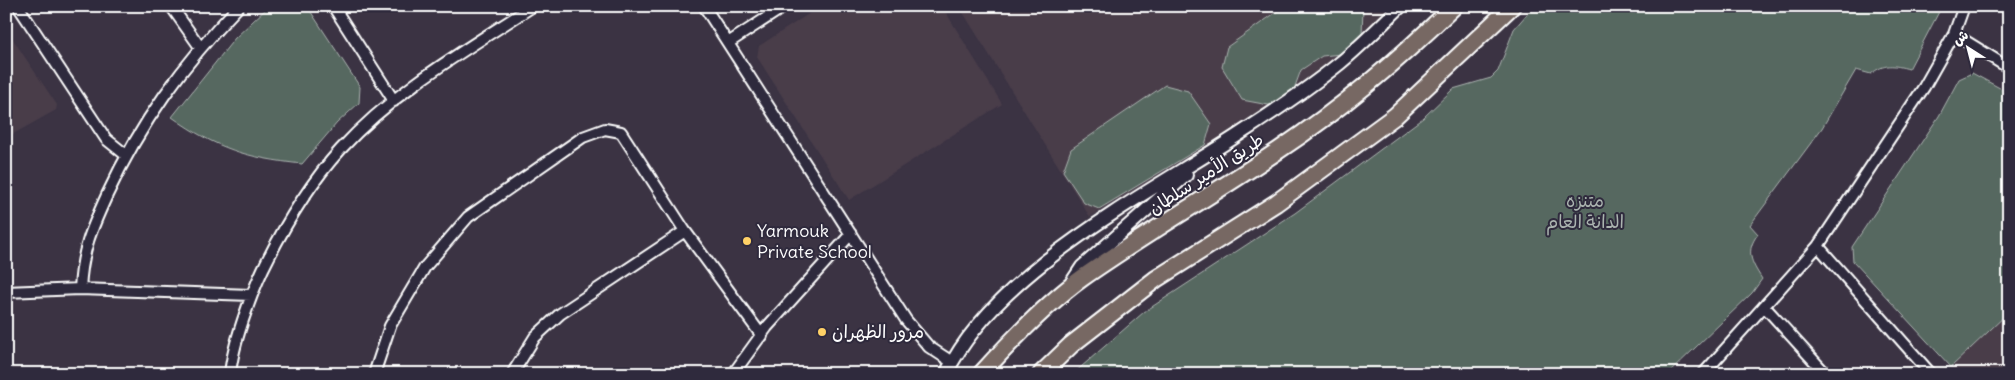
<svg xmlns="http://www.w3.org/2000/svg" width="2015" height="380" viewBox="0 0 2015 380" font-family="Delius,'Playpen Sans Arabic',sans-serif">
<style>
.built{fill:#493d4a}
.green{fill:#576861;stroke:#abb4b0}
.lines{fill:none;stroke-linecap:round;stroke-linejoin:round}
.minor-casing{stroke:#fff;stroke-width:14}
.tertiary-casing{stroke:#fff;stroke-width:16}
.primary-casing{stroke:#fff;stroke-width:20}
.minor{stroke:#2f2a3d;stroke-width:10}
.tertiary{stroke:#2f2a3d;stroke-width:12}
.primary{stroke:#776864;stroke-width:16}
.poi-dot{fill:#ffd166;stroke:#2f2a3d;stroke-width:2}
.labels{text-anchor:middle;stroke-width:4;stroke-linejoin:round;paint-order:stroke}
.street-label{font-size:18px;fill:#fff;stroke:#2f2a3d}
.park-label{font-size:18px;fill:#abb4b0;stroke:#2f2a3d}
.poi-label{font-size:18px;fill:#fff;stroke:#2f2a3d;text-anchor:start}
</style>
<rect width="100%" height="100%" fill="#3b3343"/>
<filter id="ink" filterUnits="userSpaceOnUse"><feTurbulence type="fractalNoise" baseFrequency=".02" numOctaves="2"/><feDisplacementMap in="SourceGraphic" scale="10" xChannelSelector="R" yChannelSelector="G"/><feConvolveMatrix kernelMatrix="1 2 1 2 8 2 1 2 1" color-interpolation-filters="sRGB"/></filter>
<g filter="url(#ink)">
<path class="built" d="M821,6H942L1002,104L849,200L757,57L759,46Z
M959,6H1395L1338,59L1274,106L1090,217Z
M6,29L57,105L56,110L6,138Z
M2009,312V374H1957L1951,367Z"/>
<path class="green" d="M269,6H307L360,87L359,103L337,123L302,164C247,158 217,149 172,117L235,38Z
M1285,6H1363L1362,35L1341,54L1322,56L1301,70L1294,89L1274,106L1242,100L1222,67L1227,47Z
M1534,6H1942L1909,69C1894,65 1884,63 1871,74L1856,70L1822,128L1750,225L1758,234C1745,251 1751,262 1762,279L1752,293L1668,374H1073L1144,312L1295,213L1423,118L1453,89L1491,78L1498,71L1514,29Z
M1972,73L2009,93V312L1951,367L1853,261L1852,247L1939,116L1959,79Z
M1165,85L1188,91L1211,124L1205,145L1099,209L1084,203L1063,171L1071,149Z"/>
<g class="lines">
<g class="minor-casing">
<path id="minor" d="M18,6L106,139L126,155
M171,6L200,47
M333,6L394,101
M704,6L906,320L929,347L952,362
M1954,34L2009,68
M728,43L785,6
M1818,246L1931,374
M80,289C82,250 91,230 107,195C141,122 183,64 239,6
M6,292L80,289L251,295
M1764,306L1826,374
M230,374C233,344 250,297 263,269C284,226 309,184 341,149C395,90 467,49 533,6
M374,374L390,326L425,267L468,217L583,137L605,129L621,132L685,231L762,336
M512,374L535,337L560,314L685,231
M733,374L767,327L851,234
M1703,374L1818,246L1924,87L1954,34L1964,6"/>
</g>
<g class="tertiary-casing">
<path id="tertiary" d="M1072,282L1082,267L1186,175
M946,374C997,269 1147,195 1241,133C1275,111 1309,88 1340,63C1362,45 1381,25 1401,6"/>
</g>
<g class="primary-casing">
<path id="primary" d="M981,374C1010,342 1047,303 1082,278C1146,233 1214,194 1279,150C1342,108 1399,60 1454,6
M1041,374L1071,345L1156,279L1276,203L1395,116L1512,6"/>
</g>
<use href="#minor" class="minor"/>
<use href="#tertiary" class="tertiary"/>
<use href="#primary" class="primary"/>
</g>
</g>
<g class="poi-dot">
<circle cx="747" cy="241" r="5"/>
<circle cx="822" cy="332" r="5"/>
</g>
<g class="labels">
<g class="street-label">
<text transform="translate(1206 174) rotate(-33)" y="6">طريق الأمير سلطان</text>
</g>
<g class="park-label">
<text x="1585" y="207">متنزه<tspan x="1585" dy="21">الدانة العام</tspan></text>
</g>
<g class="poi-label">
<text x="757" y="237">Yarmouk<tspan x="757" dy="21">Private School</tspan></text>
<text x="832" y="338">مرور الظهران</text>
</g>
</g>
<rect width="2015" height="380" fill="none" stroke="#2f2a3d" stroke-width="25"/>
<rect x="12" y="12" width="1990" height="355" fill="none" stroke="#fff" stroke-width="2" filter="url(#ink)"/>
<g transform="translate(1968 48) rotate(324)" stroke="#2f2a3d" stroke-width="4" paint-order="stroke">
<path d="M0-4L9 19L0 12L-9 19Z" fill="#ffffff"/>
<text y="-8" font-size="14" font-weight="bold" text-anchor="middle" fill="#ffffff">ش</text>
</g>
</svg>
